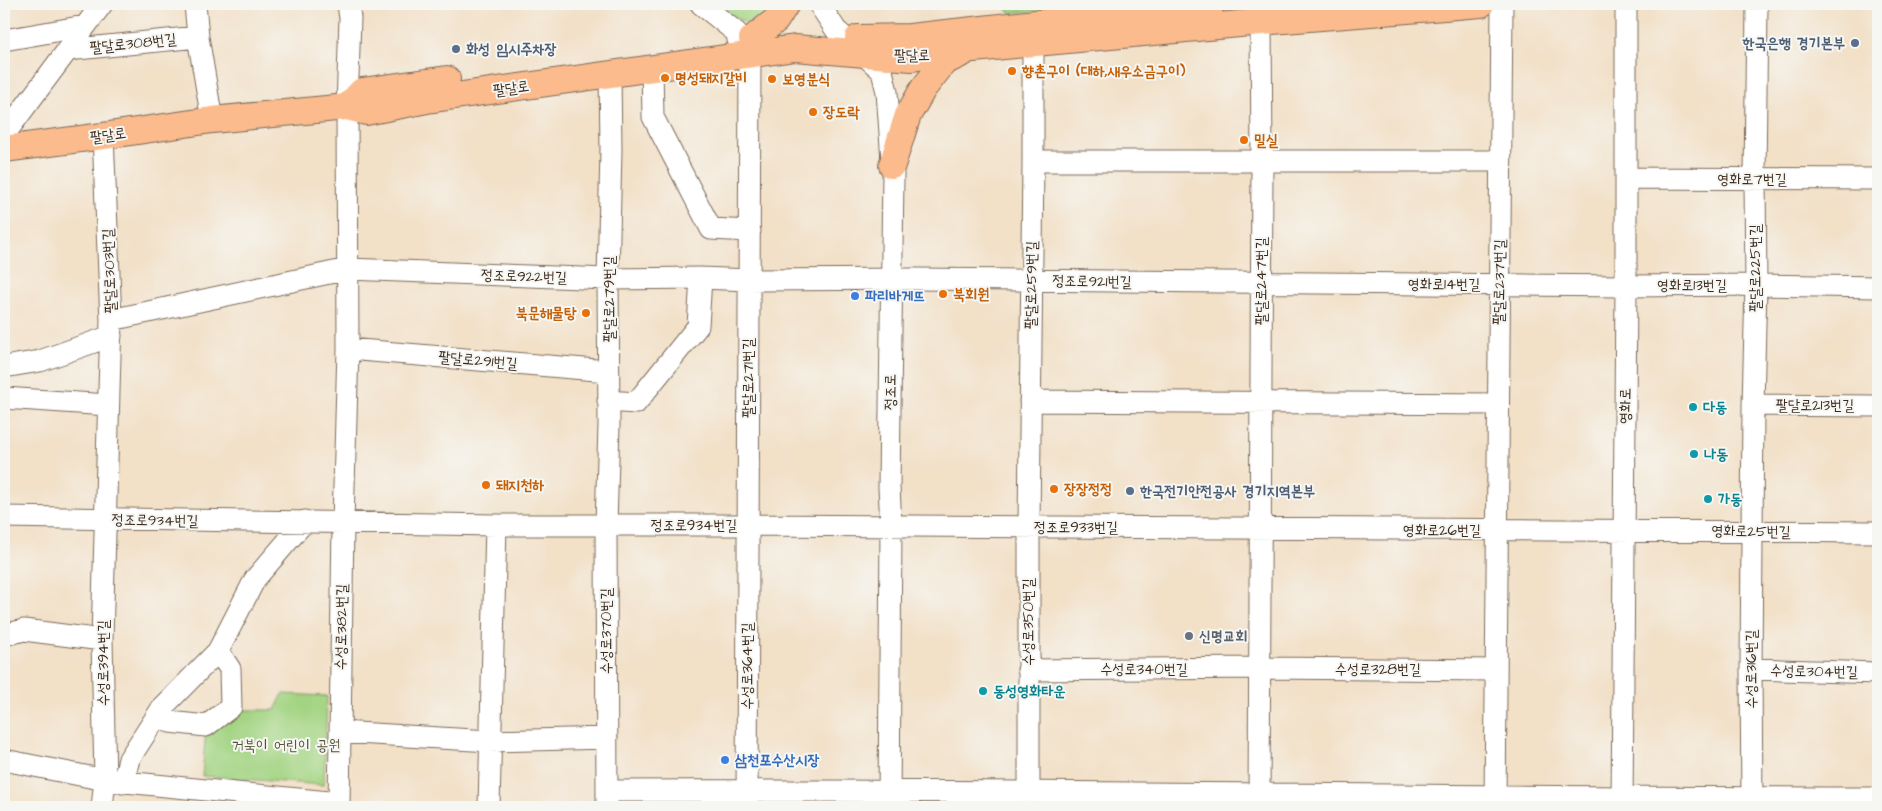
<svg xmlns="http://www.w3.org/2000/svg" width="1882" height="811" viewBox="0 0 1882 811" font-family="'Architects Daughter','Poor Story',sans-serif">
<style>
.green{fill:#a3d482;stroke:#6f7f50}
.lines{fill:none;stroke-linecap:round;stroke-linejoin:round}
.minor-casing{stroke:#7b6a59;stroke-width:23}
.major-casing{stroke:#7b6a59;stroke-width:28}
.minor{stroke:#fff;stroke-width:21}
.major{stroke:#fbbb8c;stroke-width:26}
.service-dot{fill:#5c6f8a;stroke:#f6f6f2;stroke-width:2}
.food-dot{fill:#e8710a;stroke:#f6f6f2;stroke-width:2}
.shop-dot{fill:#3f7fe0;stroke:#f6f6f2;stroke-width:2}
.culture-dot{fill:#0f9aa8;stroke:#f6f6f2;stroke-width:2}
.worship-dot{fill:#6b7280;stroke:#f6f6f2;stroke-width:2}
.labels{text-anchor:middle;stroke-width:4;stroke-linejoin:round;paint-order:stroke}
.street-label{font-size:15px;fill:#3b2a1e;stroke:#f6f6f2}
.service-label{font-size:15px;font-weight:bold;fill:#4e5e75;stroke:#f6f6f2;text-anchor:start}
.food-label{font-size:15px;font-weight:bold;fill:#c56008;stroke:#f6f6f2;text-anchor:start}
.shop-label{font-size:15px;font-weight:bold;fill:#366cbe;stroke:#f6f6f2;text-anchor:start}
.culture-label{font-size:15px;font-weight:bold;fill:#0d838f;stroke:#f6f6f2;text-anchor:start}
.worship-label{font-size:15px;font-weight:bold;fill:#5b616d;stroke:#f6f6f2;text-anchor:start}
.park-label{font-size:15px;fill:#555437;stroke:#f6f6f2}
</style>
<rect width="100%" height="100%" fill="#f6f6f2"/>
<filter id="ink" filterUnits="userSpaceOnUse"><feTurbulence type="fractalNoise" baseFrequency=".02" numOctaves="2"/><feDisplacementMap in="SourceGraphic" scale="10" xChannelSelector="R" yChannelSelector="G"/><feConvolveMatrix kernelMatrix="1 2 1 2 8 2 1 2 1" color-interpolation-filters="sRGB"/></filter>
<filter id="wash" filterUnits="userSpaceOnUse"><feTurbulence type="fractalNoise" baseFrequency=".0096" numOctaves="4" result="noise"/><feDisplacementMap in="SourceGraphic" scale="20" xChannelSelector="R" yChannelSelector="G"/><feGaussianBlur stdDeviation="1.12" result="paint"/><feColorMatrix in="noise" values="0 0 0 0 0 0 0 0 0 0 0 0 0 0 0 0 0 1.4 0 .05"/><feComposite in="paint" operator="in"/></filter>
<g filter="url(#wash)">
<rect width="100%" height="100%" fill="#f2e0c7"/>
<path class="green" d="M710,4H748L749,6L777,4L763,22L748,24Z
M1003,4H1180L1071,17L1069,7L1064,9L1010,13Z
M283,694L327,696L324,785L202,776L206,729L234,710H275Z
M1272,803H1482V807H1272Z"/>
</g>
<g filter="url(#ink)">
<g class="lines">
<g class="minor-casing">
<path id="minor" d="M195,4L198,37L212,120
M701,4L737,33L738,40
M819,4L836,30L882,71L887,92L893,174L889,487L891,525L889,807
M4,40L85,26
M67,50L198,37
M652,67L653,117L711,229L750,231
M4,135L102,4
M1033,161H1500
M1627,178L1878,179
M111,320L348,269L608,279L701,278L749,280L915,279L1626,286L1756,285L1878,287
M348,349L608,371
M4,367L40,361L111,336
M4,398L108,405
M608,401L636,403L698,326L701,278
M1030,401L1498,404
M1753,405L1878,406
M4,517L496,525H747L1878,532
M4,635L24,630L102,640
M1751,669L1878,673
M1028,670L1259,668L1496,670
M156,717L170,722L206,726L231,707L230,669L218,651
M340,732L490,741L607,738
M4,760L105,780L339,803
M123,783L129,759L162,708L218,651L255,579L305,521
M607,791C1031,789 1455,798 1878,798
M1259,806L1262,160L1261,22
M102,807L105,780L102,640L111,320L103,136
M339,807L343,522L348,349L347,107L350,18L348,4
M489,807L496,525
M607,807L606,525L609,425L608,279L611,150L610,73
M747,807L750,55
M1029,807V526L1033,161V45
M1495,807L1502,4
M1622,807L1626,286V4
M1752,807L1751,669L1753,405L1756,285L1755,179L1757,4"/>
</g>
<g class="major-casing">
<path id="major" d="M858,38L910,37L1036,23L1210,9
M752,39L776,20L786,4
M347,107L362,91L447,79
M4,149L103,136L212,120L347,107L366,112L427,100L795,48L912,58L973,49L1261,22L1481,4
M892,165L908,115L923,89L944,62L963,53"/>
</g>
<use href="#minor" class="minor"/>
<use href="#major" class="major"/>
</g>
</g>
<g class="service-dot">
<circle cx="1855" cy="43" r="5"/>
<circle cx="456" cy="49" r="5"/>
<circle cx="1130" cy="491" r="5"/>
</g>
<g class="food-dot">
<circle cx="1012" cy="71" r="5"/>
<circle cx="665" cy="78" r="5"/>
<circle cx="772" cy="79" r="5"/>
<circle cx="813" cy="112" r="5"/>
<circle cx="1244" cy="140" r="5"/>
<circle cx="943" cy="294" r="5"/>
<circle cx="586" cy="313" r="5"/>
<circle cx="486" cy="485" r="5"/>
<circle cx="1054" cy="489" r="5"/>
</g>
<g class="shop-dot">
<circle cx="855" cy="296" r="5"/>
<circle cx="725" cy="760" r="5"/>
</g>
<g class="culture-dot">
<circle cx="1693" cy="407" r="5"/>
<circle cx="1694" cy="454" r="5"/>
<circle cx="1708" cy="499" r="5"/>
<circle cx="983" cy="691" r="5"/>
</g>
<circle class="worship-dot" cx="1189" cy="636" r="5"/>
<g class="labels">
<g class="street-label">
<text transform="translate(133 43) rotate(-6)" y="5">팔달로308번길</text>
<text transform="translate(912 55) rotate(-1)" y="5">팔달로</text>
<text transform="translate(511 88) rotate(-8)" y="5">팔달로</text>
<text transform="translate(108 135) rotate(-8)" y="5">팔달로</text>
<text x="1752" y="184">영화로7번길</text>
<text transform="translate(1755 268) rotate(-90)" y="5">팔달로225번길</text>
<text transform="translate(109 271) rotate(-92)" y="5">팔달로303번길</text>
<text transform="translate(524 276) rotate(2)" y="5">정조로922번길</text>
<text transform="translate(1092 281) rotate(1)" y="5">정조로921번길</text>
<text transform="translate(1261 281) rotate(-90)" y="5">팔달로247번길</text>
<text transform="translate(1499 282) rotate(-89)" y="5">팔달로237번길</text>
<text x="1444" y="289">영화로14번길</text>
<text transform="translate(1031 285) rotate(-89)" y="5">팔달로259번길</text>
<text x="1692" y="290">영화로13번길</text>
<text transform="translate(609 299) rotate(-90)" y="5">팔달로279번길</text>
<text transform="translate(478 360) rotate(5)" y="5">팔달로291번길</text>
<text transform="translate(748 378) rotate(-90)" y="5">팔달로271번길</text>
<text transform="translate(890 392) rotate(-89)" y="5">정조로</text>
<text x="1815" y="410">팔달로213번길</text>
<text transform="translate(1625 406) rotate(-89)" y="5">영화로</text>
<text transform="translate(155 520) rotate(1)" y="5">정조로934번길</text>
<text x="694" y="530">정조로934번길</text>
<text x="1076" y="532">정조로933번길</text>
<text x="1442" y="535">영화로26번길</text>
<text transform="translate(1751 531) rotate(1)" y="5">영화로25번길</text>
<text transform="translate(1028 622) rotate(-90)" y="5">수성로350번길</text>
<text transform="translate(341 627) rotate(-89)" y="5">수성로382번길</text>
<text transform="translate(606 631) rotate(-90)" y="5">수성로370번길</text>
<text transform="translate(103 663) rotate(-90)" y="5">수성로394번길</text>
<text transform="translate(747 666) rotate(-90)" y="5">수성로364번길</text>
<text x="1144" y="674">수성로340번길</text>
<text x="1378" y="674">수성로328번길</text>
<text transform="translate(1751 669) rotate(-90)" y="5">수성로316번길</text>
<text transform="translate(1814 671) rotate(1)" y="5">수성로304번길</text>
</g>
<g class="service-label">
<text x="1845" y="48" text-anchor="end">한국은행 경기본부</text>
<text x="466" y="54">화성 임시주차장</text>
<text x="1140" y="496">한국전기안전공사 경기지역본부</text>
</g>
<g class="food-label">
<text x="1022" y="76">향촌구이 (대하,새우소금구이)</text>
<text x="675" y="83">명성돼지갈비</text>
<text x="782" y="84">보영분식</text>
<text x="823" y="117">장도락</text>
<text x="1254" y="145">밀실</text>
<text x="953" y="299">북회원</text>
<text x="576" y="318" text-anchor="end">북문해물탕</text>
<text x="496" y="490">돼지천하</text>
<text x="1064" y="494">장장정정</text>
</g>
<g class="shop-label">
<text x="865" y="301">파리바게뜨</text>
<text x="735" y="765">삼천포수산시장</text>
</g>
<g class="culture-label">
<text x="1703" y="412">다동</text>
<text x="1704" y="459">나동</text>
<text x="1718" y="504">가동</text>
<text x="993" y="696">동성영화타운</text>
</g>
<g class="worship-label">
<text x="1199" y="641">신명교회</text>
</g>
<g class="park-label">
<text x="286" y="750">거북이 어린이 공원</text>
</g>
</g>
<rect width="1882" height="811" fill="none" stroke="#f6f6f2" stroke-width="20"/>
</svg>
